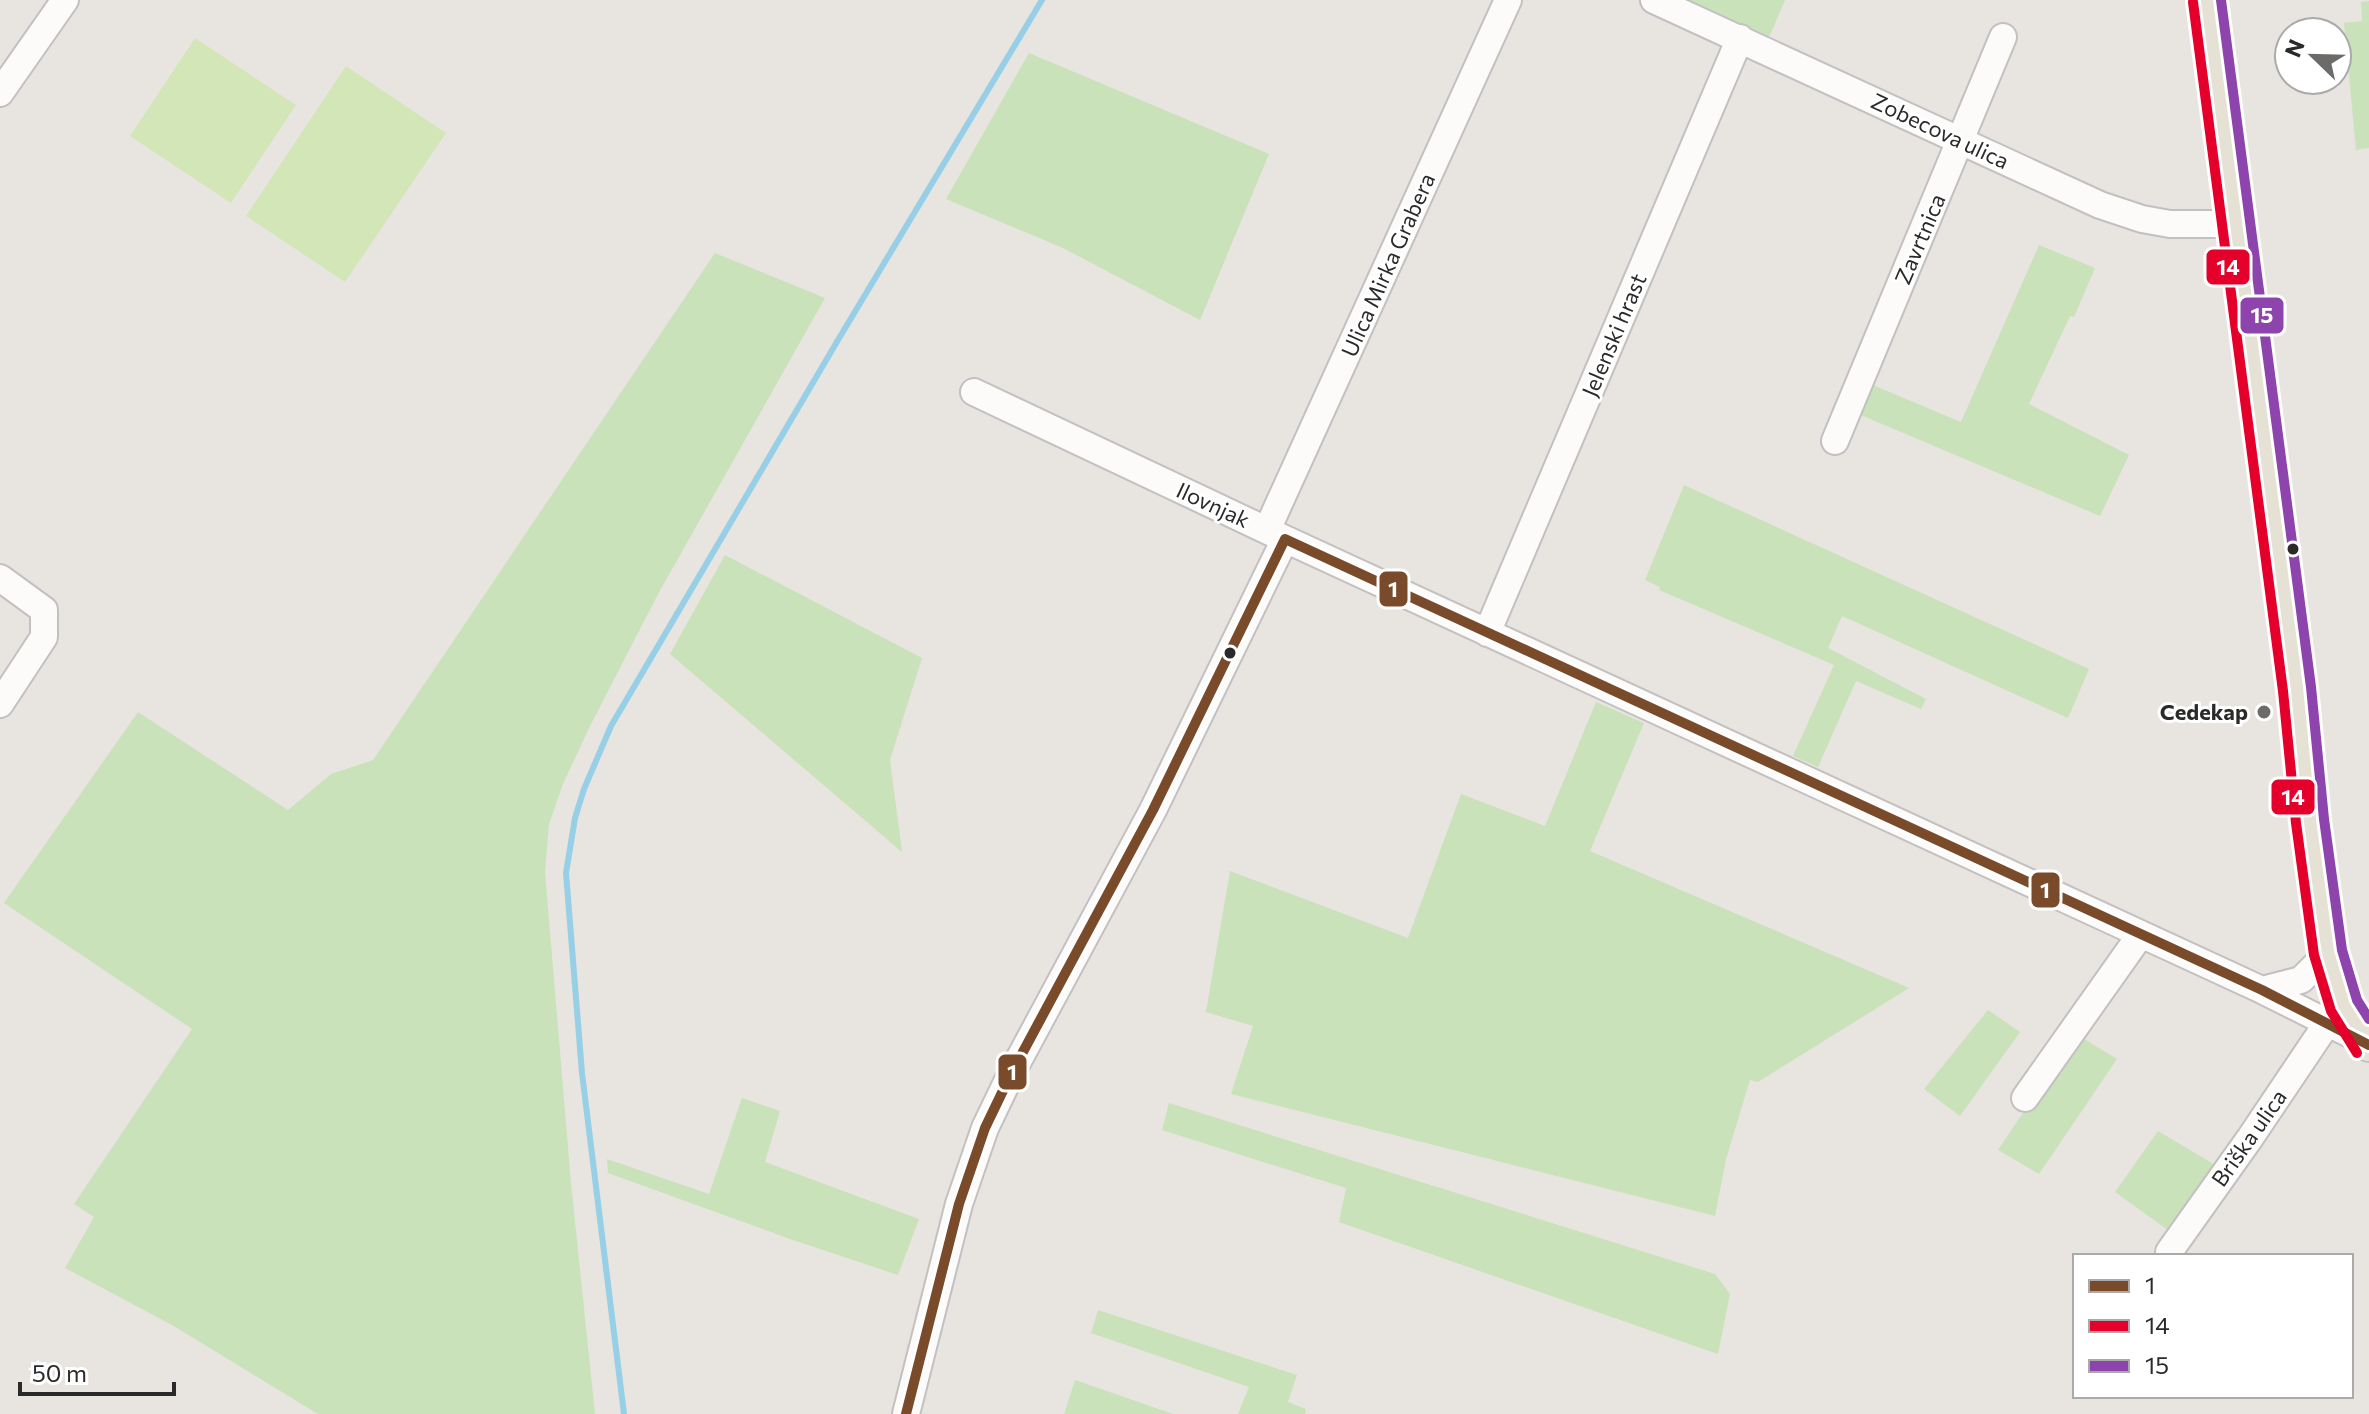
<svg xmlns="http://www.w3.org/2000/svg" width="2369" height="1414" viewBox="0 0 2369 1414" font-family="Commissioner,sans-serif">
<style>
.green{fill:#c9e2ba}
.pitch{fill:#d3e6b8}
.lines{fill:none;stroke-linecap:round;stroke-linejoin:round}
.stream{stroke:#96cfe6;stroke-width:6}
.minor-casing{stroke:#c2c0c1;stroke-width:30}
.major-casing{stroke:#c4c3c1;stroke-width:36}
.minor{stroke:#fcfbfa;stroke-width:26}
.major{stroke:#e5e1d4;stroke-width:32}
.bus-1-casing{stroke:#fff;stroke-width:16}
.bus-2-casing{stroke:#fff;stroke-width:16}
.bus-3-casing{stroke:#fff;stroke-width:16}
.bus-1{stroke:#7a4b2a;stroke-width:10}
.bus-2{stroke:#e4002b;stroke-width:10}
.bus-3{stroke:#8e44ad;stroke-width:10}
.bus-dot{fill:#2a2a2a;stroke:#fff;stroke-width:3}
.poi-dot{fill:#6c6b6a;stroke:#fff;stroke-width:3}
.labels{text-anchor:middle;stroke-width:6;stroke-linejoin:round;paint-order:stroke}
.street-label{font-size:22px;fill:#2a2a2a;stroke:#fff}
.poi-label{font-size:22px;font-weight:bold;fill:#2a2a2a;stroke:#fff;text-anchor:end}
.line-badge{stroke:#fff;stroke-width:3}
.badge-label{font-size:22px;text-anchor:middle;font-weight:bold;fill:#fff}
</style>
<rect width="100%" height="100%" fill="#e8e4e0"/>
<path class="green" d="M1673,0H1785L1767,42Z
M2369,1V148L2356,150L2344,23L2362,21L2361,2Z
M1029,53L1269,154L1200,320L1063,248L946,199Z
M2039,245L2095,268L2074,317L2070,316L2029,404L2129,455L2100,516L1856,413L1868,383L1961,422Z
M715,253L825,298L657,596L590,726L563,784L549,824L545,872L571,1183L595,1414H318L172,1325L65,1268L94,1217L74,1204L192,1029L4,903L138,712L288,810L331,774L373,760Z
M1684,485L2089,669L2068,718L1842,616L1828,648L1926,699L1921,709L1856,681L1818,767L1793,756L1834,665L1659,590L1660,587L1645,580Z
M725,555L922,658L890,760L902,852L670,654Z
M1596,702L1644,723L1590,851L1909,988L1758,1082L1750,1080L1726,1159L1715,1216L1231,1094L1253,1026L1206,1012L1230,871L1408,938L1461,794L1545,826Z
M1988,1010L2020,1032L1960,1116L1924,1089Z
M2076,1034L2117,1059L2039,1174L1998,1150Z
M742,1098L780,1111L765,1162L919,1219L898,1275L790,1239L608,1173L607,1159L709,1194Z
M1169,1103L1715,1274L1730,1294L1718,1354L1339,1222L1346,1188L1162,1130Z
M2158,1131L2217,1166L2172,1233L2115,1192Z
M1098,1310L1297,1375L1288,1402L1306,1409L1305,1414H1238L1249,1387L1091,1333Z
M1075,1380L1173,1414H1064Z"/>
<path class="pitch" d="M195,38L296,105L231,203L130,136Z
M346,66L446,133L345,282L246,216Z"/>
<g class="lines">
<path class="stream" d="M624,1414L582,1073L566,873L575,818L584,789L611,726L838,340L1042,0"/>
<g class="minor-casing">
<path id="minor" d="M1654,0L2100,205L2142,219L2170,224H2234
M0,93L65,0
M974,392L1285,539L2262,990L2366,1042
M1835,441L2003,37
M1267,530L1508,0
M0,578L44,610V637L0,704
M1487,633L1740,38
M2262,990L2301,980L2328,953
M2025,1098L2141,934
M2169,1252L2250,1138L2328,1022
M906,1414L959,1204L985,1128L1010,1076L1153,810L1285,539"/>
</g>
<g class="major-casing">
<path id="major" d="M2207,0L2297,689L2310,821L2328,953L2344,1006L2369,1045"/>
</g>
<use href="#minor" class="minor"/>
<use href="#major" class="major"/>
<g class="bus-1-casing">
<path id="bus-1" d="M906,1414L959,1204L985,1128L1010,1076L1153,810L1285,539L2262,990L2369,1045"/>
</g>
<g class="bus-2-casing">
<path id="bus-2" d="M2193,2L2283,691L2296,823L2314,955L2331,1011L2357,1053"/>
</g>
<g class="bus-3-casing">
<path id="bus-3" d="M2221,0L2311,687L2324,819L2342,950L2357,1000L2369,1019"/>
</g>
<use href="#bus-1" class="bus-1"/>
<use href="#bus-2" class="bus-2"/>
<use href="#bus-3" class="bus-3"/>
</g>
<g class="bus-dot">
<circle cx="2293" cy="549" r="7"/>
<circle cx="1230" cy="653" r="7"/>
</g>
<circle class="poi-dot" cx="2264" cy="712" r="8"/>
<g class="labels">
<g class="street-label">
<text transform="translate(1940 131) rotate(25)" y="8">Zobecova ulica</text>
<text transform="translate(1920 239) rotate(-67)" y="8">Zavrtnica</text>
<text transform="translate(1388 265) rotate(-66)" y="8">Ulica Mirka Grabera</text>
<text transform="translate(1614 335) rotate(-67)" y="8">Jelenski hrast</text>
<text transform="translate(1213 505) rotate(25)" y="8">Ilovnjak</text>
<text transform="translate(2249 1138) rotate(-55)" y="8">Briška ulica</text>
</g>
<g class="poi-label">
<text x="2248" y="720">Cedekap</text>
</g>
</g>
<g class="line-badge">
<rect x="2205" y="248" width="46" height="38" rx="8" fill="#e4002b"/>
<rect x="2239" y="296" width="46" height="39" rx="8" fill="#8e44ad"/>
<rect x="1378" y="570" width="31" height="38" rx="8" fill="#7a4b2a"/>
<rect x="2270" y="778" width="46" height="38" rx="8" fill="#e4002b"/>
<rect x="2030" y="871" width="31" height="38" rx="8" fill="#7a4b2a"/>
<rect x="997" y="1053" width="31" height="38" rx="8" fill="#7a4b2a"/>
</g>
<g class="badge-label">
<text x="2228" y="275">14</text>
<text x="2262" y="323">15</text>
<text x="1393" y="597">1</text>
<text x="2293" y="805">14</text>
<text x="2045" y="898">1</text>
<text x="1012" y="1080">1</text>
</g>
<rect x="2073" y="1254" width="280" height="144" fill="#ffffff" stroke="#aaaaaa" stroke-width="2"/>
<rect x="2089" y="1280" width="40" height="12" fill="#7a4b2a" stroke="#aaaaaa" stroke-width="2"/>
<text x="2145" y="1294" font-size="24" fill="#2a2a2a">1</text>
<rect x="2089" y="1320" width="40" height="12" fill="#e4002b" stroke="#aaaaaa" stroke-width="2"/>
<text x="2145" y="1334" font-size="24" fill="#2a2a2a">14</text>
<rect x="2089" y="1360" width="40" height="12" fill="#8e44ad" stroke="#aaaaaa" stroke-width="2"/>
<text x="2145" y="1374" font-size="24" fill="#2a2a2a">15</text>
<g transform="translate(2313 56) rotate(293)"><circle r="38" fill="#ffffff" stroke="#aaaaaa" stroke-width="2"/>
<path d="M0-6L14 30L0 20L-14 30Z" fill="#6c6b6a"/>
<text y="-12" font-size="22" font-weight="bold" text-anchor="middle" fill="#2a2a2a">N</text>
</g>
<path d="M20 1382v12h154v-12" fill="none" stroke="#2a2a2a" stroke-width="4"/>
<text x="32" y="1382" font-size="24" fill="#2a2a2a" stroke="#ffffff" stroke-width="6" paint-order="stroke">50 m</text>
</svg>
